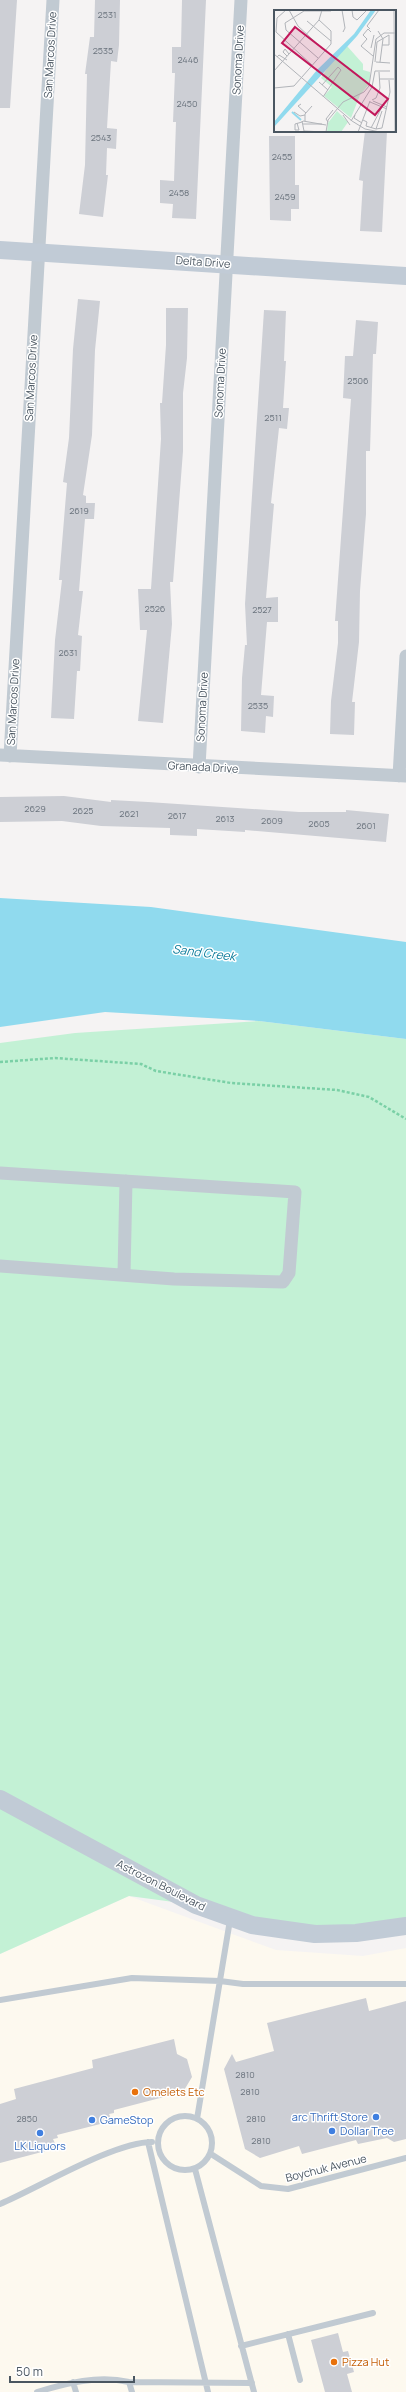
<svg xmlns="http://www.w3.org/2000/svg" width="406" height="2392" viewBox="0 0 406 2392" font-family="Manrope,sans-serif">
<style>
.commercial{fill:#fdf9ef}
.green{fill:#c3f1d5}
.water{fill:#90daee}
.building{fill:#cdcfd5}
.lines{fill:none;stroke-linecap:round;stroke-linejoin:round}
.path{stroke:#7ad0a6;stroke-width:2.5;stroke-dasharray:3 2;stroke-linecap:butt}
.service{stroke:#c1cad2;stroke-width:6}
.minor{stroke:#c1cad2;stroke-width:13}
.secondary{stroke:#c1cbd6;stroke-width:18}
.food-dot{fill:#e8710a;stroke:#fff;stroke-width:1.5}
.shop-dot{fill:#3f7fe0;stroke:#fff;stroke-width:1.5}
.labels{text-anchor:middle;stroke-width:3;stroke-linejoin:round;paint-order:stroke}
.number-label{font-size:9px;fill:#6b747e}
.street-label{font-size:11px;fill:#4a5661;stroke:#fff}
.food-label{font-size:11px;fill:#c56008;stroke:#fff;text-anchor:start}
.shop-label{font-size:11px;fill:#366cbe;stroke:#fff;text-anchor:start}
.water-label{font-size:12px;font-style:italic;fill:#0c7c9b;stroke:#fff}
.inset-river{fill:none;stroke:#90daee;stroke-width:2}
.inset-road{fill:none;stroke:#b1b4b9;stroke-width:1}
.view{fill:#c2185b;fill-opacity:0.15;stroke:#c2185b;stroke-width:2}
.inset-edge{fill:none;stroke:#4a5661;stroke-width:2}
</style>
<rect width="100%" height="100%" fill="#f5f3f3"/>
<path class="commercial" d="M129,1896L276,1950L363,1956L406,1948V2392H0V1954Z"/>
<path class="green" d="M259,1021L406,1039V1923L272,1929L196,1905L129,1896L0,1954V1043L75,1033Z"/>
<path class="water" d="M0,898L151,907L406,942V1039L259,1021L105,1012L0,1027Z"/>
<path class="building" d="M0,0H17L10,108H0Z
M95,0H120L119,45L117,62L111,61L107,128L117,129L116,149L107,148L106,175H108L103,217L79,214L85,165L87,74H85L90,37H94Z
M182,0H206L196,219L172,218L173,204L160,203V180L174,181L176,122H173L175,73H172V47H181Z
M365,131H387L382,232L360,231L363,181L359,180Z
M269,136H295V185H299V209H291V221L270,220Z
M78,299L100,301L95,350L92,435L83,495L86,496V503H95L94,519H85L79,591H83L78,635L82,636L80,671H77L74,719L51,718L55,640L62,580H59L67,483L63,482L69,438L73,349Z
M166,308H188L187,358L183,393V451L173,582H170L172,624L163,723L138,721L147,630H140L138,589H151L161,439L160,403H162L166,345Z
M264,310L286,311L284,361H286L283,408H289L287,429L279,428L271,503L274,504L266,598L278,597V622H267L261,695L274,696L273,717L266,716L265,733L241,731L242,678L245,645H247L245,604Z
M356,320L378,322L376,354H373L370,451H366V514L360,591L359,642L352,702H355L354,735L330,734L331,701L338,643V621H335L351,399L343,398L345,356H353Z
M64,796L111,802V800L148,802L299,812H346V810L389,814L386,842L245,830V832L197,829V836L170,835V828L101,826L62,821L0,822V797Z
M366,1998L369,2011L406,2001V2139L394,2142L387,2138L358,2144L356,2140L302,2154L299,2146L260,2158L245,2149L224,2069L232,2054L236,2062L274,2051L267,2023Z
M174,2039L177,2054L187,2059L192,2077L183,2092L114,2110V2113L109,2114L112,2121L57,2135L58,2138L53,2139L57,2148L0,2163V2104L16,2099L14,2089L93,2068L92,2060Z
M338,2333L343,2352L348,2351L354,2372L347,2374L352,2392H325L311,2340Z"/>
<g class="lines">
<path class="path" d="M0,1062L55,1058L141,1064L156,1071L231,1083L337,1090L369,1097L406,1119"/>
<path class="service" d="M0,2000L132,1978L220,1981L243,1984H406
M158 2143a27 27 0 1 1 54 0a27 27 0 1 1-54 0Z
M197,2119L230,1920
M148,2142L208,2392
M211,2154L261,2186L288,2189L406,2158
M195,2169L254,2392
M0,2204C38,2188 114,2142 152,2142
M288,2334L300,2380
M241,2346L373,2313
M73,2382L76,2392
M129,2382L132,2392
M37,2392C67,2383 98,2375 129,2382L252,2383"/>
<path class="minor" d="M0,755L406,776
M10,756L53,0
M199,767L241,0
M399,776L406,656
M0,1173L295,1192L289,1273L283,1282L174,1279L0,1266
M124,1275L126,1181"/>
<path class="secondary" d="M0,250L406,276
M0,1799L196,1905L252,1925L315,1934L356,1933L406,1926"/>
</g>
<g class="food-dot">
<circle cx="135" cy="2092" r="4"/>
<circle cx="334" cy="2362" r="4"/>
</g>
<g class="shop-dot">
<circle cx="376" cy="2117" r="4"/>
<circle cx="92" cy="2120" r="4"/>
<circle cx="332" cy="2131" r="4"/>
<circle cx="40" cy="2133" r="4"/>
</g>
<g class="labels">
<g class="number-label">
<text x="107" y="18">2531</text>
<text x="103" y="54">2535</text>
<text x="188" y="63">2446</text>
<text x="187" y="107">2450</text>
<text x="101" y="141">2543</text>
<text x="282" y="160">2455</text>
<text x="179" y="196">2458</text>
<text x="285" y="200">2459</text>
<text x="358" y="384">2506</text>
<text x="273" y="421">2511</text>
<text x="79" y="514">2619</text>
<text x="155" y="612">2526</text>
<text x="262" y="613">2527</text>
<text x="68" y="656">2631</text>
<text x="258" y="709">2535</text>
<text x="35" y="812">2629</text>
<text x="83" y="814">2625</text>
<text x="129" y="817">2621</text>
<text x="177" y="819">2617</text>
<text x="225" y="822">2613</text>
<text x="272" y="824">2609</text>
<text x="319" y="827">2605</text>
<text x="366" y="829">2601</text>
<text x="245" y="2078">2810</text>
<text x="250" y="2095">2810</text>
<text x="27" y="2122">2850</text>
<text x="256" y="2122">2810</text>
<text x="261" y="2144">2810</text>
</g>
<g class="street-label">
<text transform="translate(50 55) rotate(-87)" y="4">San Marcos Drive</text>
<text transform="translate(238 60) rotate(-87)" y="4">Sonoma Drive</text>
<text transform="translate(203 262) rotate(4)" y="4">Delta Drive</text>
<text transform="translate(31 378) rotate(-87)" y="4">San Marcos Drive</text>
<text transform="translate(220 383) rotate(-87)" y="4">Sonoma Drive</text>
<text transform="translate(13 702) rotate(-87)" y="4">San Marcos Drive</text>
<text transform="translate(202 707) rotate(-87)" y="4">Sonoma Drive</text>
<text transform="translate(203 767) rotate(3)" y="4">Granada Drive</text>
<text transform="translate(161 1885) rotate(27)" y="4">Astrozon Boulevard</text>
<text transform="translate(326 2168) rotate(-14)" y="4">Boychuk Avenue</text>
</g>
<g class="food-label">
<text x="143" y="2096">Omelets Etc</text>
<text x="342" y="2366">Pizza Hut</text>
</g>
<g class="shop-label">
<text x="368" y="2121" text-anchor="end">arc Thrift Store</text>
<text x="100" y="2124">GameStop</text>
<text x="340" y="2135">Dollar Tree</text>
<text x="40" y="2150" text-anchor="middle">LK Liquors</text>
</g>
<g class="water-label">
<text transform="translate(204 953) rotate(7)" y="4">Sand Creek</text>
</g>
</g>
<g transform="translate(274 10)">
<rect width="122" height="122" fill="#f5f3f3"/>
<path d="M73,36L89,54V60L96,62V73L86,85L77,108L50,86L58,77L47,68L56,54ZM63,101L74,112L67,122H53L54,113Z" fill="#c3f1d5"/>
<path d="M97,0H102L83,26L0,117V112L43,60L80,24Z" fill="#90daee"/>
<path class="inset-river" d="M18,102L27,110"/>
<path class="inset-road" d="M12,0L3,8L2,22L38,55M15,0L24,16L51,41M68,0L71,18L69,22M78,0L79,7L83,10L93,0M120,0L121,122M33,11L57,31M96,19L93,16L105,0M104,21L109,29L106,52M97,22L94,19L89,25L93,29L87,36L99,46M97,38L100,25M0,44L78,111L91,119L106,122M13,46L9,42L11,39L15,44M3,47L5,45L13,50M44,48L12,20L11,13L30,1H57M101,52L103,32L115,25V35H108M102,52L116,53M0,61L45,10L48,0M101,61H116M106,69H120M45,72L54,80M48,75L64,57L67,60L49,87M0,78L20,76L57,34V21L45,10M98,90L102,88L106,78L105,62M99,91L113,97M96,92L113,99M27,94L24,96L32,103M20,102L26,106L31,105M69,105L76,115M81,105L80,108L88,113M89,110L93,112L92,116L102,119L108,118L116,82L115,70M28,111L30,121L50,122M31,111V104L38,96M77,111L98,77L101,61M54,112L52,109L59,100M23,113L25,120H21V114L28,112L29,111L52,115M29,114H48M97,118L109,95M102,119L108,101M52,122L54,110L69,92L90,82L95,76L102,29L110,23H122M84,122L96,91"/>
<path class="view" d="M21,17L114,89L101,105L8,33Z"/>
<rect width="122" height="122" class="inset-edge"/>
</g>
<path d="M10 2376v6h124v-6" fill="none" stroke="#4a5661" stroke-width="2"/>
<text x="16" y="2376" font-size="12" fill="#4a5661" stroke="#ffffff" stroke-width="3" paint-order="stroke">50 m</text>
</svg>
